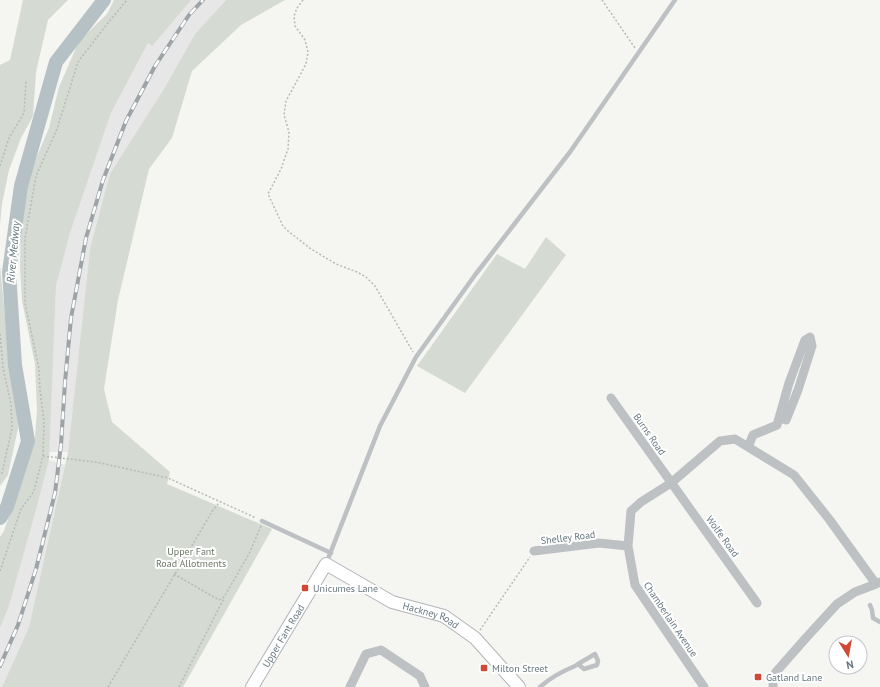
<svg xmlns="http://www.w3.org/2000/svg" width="880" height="687" viewBox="0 0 880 687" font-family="'PT Sans',sans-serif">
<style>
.built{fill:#e6e7e6}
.green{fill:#d5dad2}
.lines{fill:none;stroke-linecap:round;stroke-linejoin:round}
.river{stroke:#b5c1c4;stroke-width:14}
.secondary-casing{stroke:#afb5b8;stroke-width:14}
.path{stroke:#b7babc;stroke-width:1.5;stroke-dasharray:2 2;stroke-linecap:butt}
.lane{stroke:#bdc1c4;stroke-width:4.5}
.street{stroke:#bdc1c4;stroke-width:9}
.secondary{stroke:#fff;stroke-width:12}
.rail-casing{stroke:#9da4a8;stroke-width:4}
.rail{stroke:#fff;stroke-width:2.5;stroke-dasharray:8;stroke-linecap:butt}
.poi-dot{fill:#d04937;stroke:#fff;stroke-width:1.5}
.labels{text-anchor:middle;stroke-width:4;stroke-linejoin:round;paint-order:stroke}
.street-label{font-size:10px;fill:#677880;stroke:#fff}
.park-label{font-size:10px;fill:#6b7865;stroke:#fff}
.poi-label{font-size:10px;fill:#677880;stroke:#fff;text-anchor:start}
.water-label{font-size:11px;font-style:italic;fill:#63797d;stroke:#fff}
</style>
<rect width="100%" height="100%" fill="#f5f5f2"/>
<path class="built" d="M179,0H226L195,34L164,89L90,249L68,452H49L56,286L70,233L111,113L148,43Z
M49,460L65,465L29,627L2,687H0V628L9,606L36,510Z"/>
<path class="green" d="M23,0H68L48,20L36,72L33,116L21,138L9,170L2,204L0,225V65L10,60Z
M114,0H191L152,46L148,43L111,113L70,233L56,286L49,460L36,510L9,606L0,628V537L4,531L35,438L37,410L35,364L22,301L20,266L21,224L25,199L31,170L49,128L59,87L79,41L107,14Z
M226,0H285L241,25L192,71L172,138L149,169L118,300L104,389L112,422L170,472L167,484L272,529L183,687H2L29,627L68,452L90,249L110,174L164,89L195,34Z
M546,237L566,255L465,393L417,366L497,254L525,269Z
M0,266L10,367L17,403L18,428L8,475L0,486Z"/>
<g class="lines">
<path class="river" d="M0,518L7,507L28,441L15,365L9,272L21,186L56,62L104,0"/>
<g class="secondary-casing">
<g id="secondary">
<path id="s1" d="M252,687L326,564L392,602L444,616L475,638L519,687"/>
</g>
</g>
<path class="path" d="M303,0L297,8L294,16L295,26L305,40L308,52L306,64L286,101L284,115L289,132L288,149L281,169L268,194L283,226L288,231L311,249L336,264L357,272L366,277L375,286L413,352
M602,0L635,48
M0,166L9,138L24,113L26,81
M0,334L3,368L11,404L12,428L2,473L0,475
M43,456L96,462L168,478L256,518
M0,571L21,509L34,491L43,456L44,422L40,390L39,369L25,303V238L36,176L57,129L78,62L107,24L127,0
M174,574L219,600L224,597L249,554L261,526
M480,630L530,557
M108,687L213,510L220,502
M179,687L224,598"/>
<path class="lane" d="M262,521L331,553
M326,564L380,426L416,357L475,275L570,152L675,0
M870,605L872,610L873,618L880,622
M540,687C550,678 563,671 575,666L578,664L595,654L598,661L597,665L584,669L578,664"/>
<path class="street" d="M611,398L757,603
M748,447L753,435L777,425L789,383L805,340L810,337L812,346L798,390L786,420L779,418
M534,551L599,543L628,546
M350,687L366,654L381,650L420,676L425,687
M704,687L635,585L628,546L631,511L641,502L671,483L720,441L735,439L794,475L829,519L876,584
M773,687V678L776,672L805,639L837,604L855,592L876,584L880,582"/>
<use href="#secondary" class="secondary"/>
<g class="rail-casing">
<path id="rail" d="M0,666L18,625L36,569L55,493L61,445L65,382L71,318L86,238L103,180L126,121L155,66L189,15L203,0"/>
</g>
<use href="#rail" class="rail"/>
</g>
<g class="poi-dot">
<rect x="301" y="584" width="8" height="8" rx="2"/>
<rect x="480" y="664" width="8" height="8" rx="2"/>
<rect x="754" y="673" width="8" height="8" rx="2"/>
</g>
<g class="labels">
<g class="street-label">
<text transform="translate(650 434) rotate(55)" y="4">Burns Road</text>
<text transform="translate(723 536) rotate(54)" y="4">Wolfe Road</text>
<text transform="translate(568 537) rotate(-7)" y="4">Shelley Road</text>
<text dy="4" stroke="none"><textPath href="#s1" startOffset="261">Hackney Road</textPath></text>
<text transform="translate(671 619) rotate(56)" y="4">Chamberlain Avenue</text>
<text dy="4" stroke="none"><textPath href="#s1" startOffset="60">Upper Fant Road</textPath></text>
</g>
<g class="park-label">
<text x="191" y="555">Upper Fant<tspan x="191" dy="12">Road Allotments</tspan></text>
</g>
<g class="poi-label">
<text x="313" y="592">Unicumes Lane</text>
<text x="492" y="672">Milton Street</text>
<text x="766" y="681">Gatland Lane</text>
</g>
<g class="water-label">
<text transform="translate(13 252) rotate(-85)" y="4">River Medway</text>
</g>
</g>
<g transform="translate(848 655) rotate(169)"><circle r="19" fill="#ffffff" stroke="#c2c9cc"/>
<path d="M0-3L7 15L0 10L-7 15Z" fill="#d04937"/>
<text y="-6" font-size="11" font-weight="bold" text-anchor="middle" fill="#677880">N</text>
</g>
</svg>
